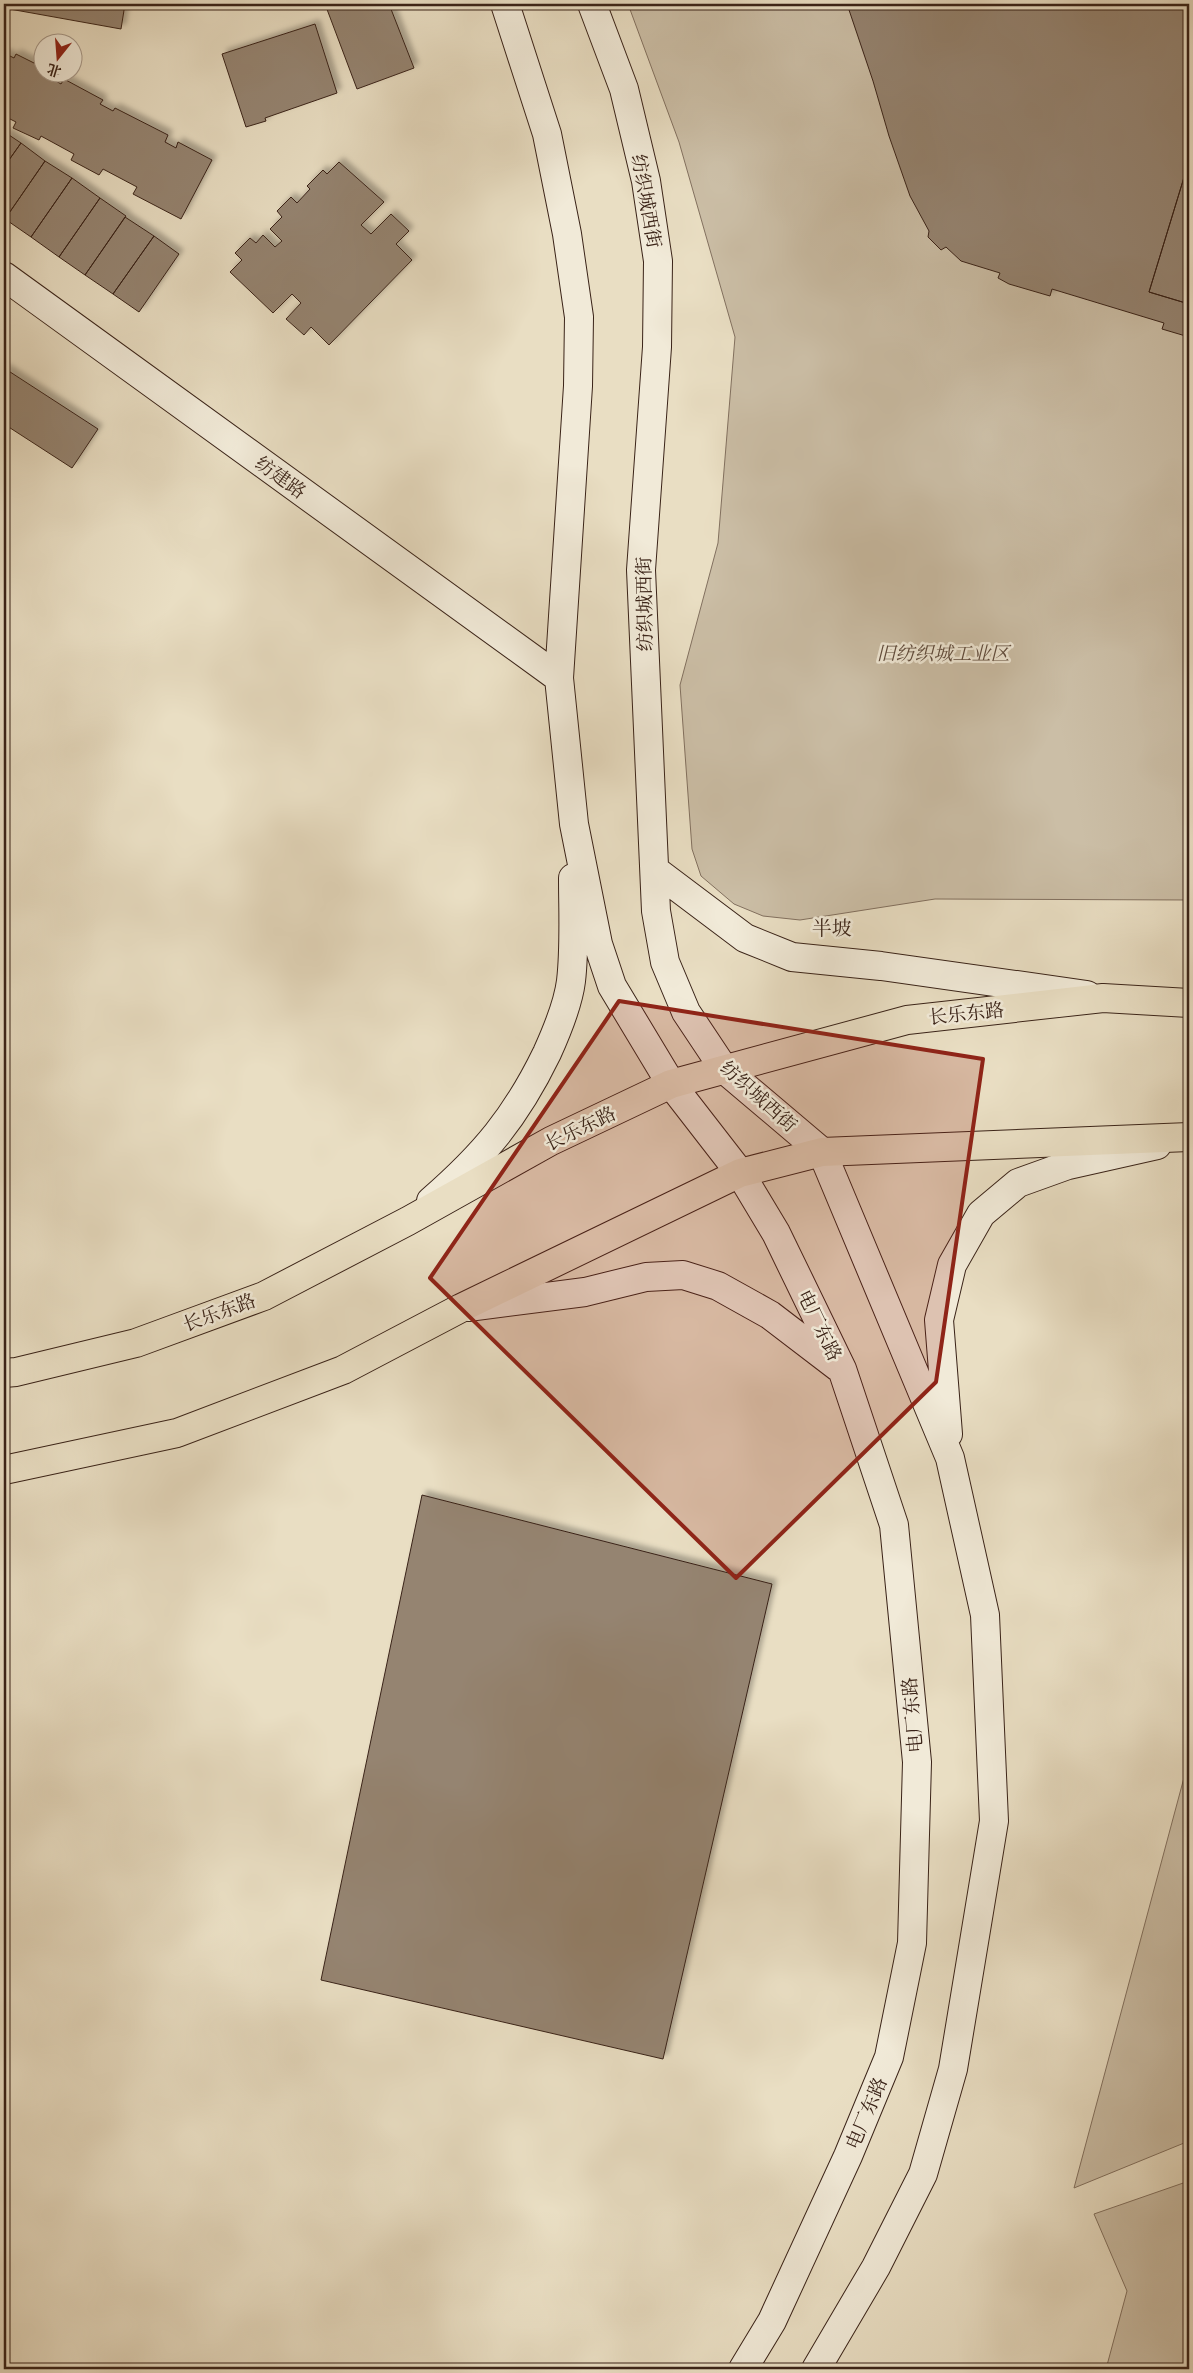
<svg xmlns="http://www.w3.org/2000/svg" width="1193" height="2373" viewBox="0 0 1193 2373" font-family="'IM FELL English','Noto Serif SC',serif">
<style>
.green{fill:#cbbea6;stroke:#82705f}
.building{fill:#958471;stroke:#3a2318;filter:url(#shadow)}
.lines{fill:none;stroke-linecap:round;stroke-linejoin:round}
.secondary-casing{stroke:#3a2318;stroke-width:30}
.primary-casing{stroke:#3a2318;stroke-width:30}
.secondary{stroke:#f1ead8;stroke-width:28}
.primary{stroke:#e9dec3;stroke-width:28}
.marked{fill:#8f2418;fill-opacity:0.2;stroke:#8f2418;stroke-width:4;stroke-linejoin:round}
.labels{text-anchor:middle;stroke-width:5;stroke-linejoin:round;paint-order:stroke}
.street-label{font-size:19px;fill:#3a2318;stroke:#f1ead8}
.park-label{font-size:19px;font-style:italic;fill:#5e4a3c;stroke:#f1ead8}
.neighbourhood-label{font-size:20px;fill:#3a2318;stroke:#f1ead8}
</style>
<defs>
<filter id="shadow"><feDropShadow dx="4.5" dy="-4.5" stdDeviation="2.5" flood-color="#0004"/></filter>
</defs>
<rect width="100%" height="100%" fill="#e9dec3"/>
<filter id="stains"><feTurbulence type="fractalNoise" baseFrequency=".004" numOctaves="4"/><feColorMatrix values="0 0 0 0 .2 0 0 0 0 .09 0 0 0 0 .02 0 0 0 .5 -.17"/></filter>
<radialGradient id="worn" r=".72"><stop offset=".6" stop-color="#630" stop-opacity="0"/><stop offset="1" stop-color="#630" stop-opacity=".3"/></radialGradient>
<path class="green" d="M628,4H1189V900L935,899L800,920L763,916L734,904L701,876L692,849L680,685L718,543L735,337L679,142Z
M1189,1759V2141L1074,2188Z
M1189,2181V2369H1106L1127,2291L1094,2214Z"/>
<path class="building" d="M4,4H125L121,29L4,8Z
M325,4H389L414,68L357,89Z
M847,4H1189V161L1149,292L1189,304V337L1162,329L1164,323L1052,289L1050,296L1009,284L998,278L1000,273L961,261L946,247L941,250L928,237L929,231L910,196L889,136L873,81Z
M315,24L337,93L265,118L266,121L246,127L222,54Z
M4,53L14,58L16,54L42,67V72H51L49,77L61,84L64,79L103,100L100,104L113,111L115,108L168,135L165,142L176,148L178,142L212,160L181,219L133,194L137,187L103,169L99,175L71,160L74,154L41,136L39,140L13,128L16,122L4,116Z
M6,133L21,143L4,167V136Z
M21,143L45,161L5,219L4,167Z
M45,161L72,178L31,237L5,219Z
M1189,161V304L1149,292Z
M339,162L384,202L361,225L371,234L391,214L409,231L396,244L412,260L329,345L311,327L304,335L286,319L301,303L292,294L273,313L230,272L242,260L235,253L250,238L256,243L263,235L275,247L282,241L270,229L282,217L277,211L291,197L297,203L310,189L307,186L323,170L327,174Z
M72,178L100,198L59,257L31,237Z
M100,198L126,216L85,275L59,257Z
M125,217L154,236L113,294L85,275Z
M154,236L179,254L139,312L113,294Z
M4,368L98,429L72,468L4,424Z
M422,1495L772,1584L663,2059L321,1980Z"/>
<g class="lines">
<g class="secondary-casing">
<path id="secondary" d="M505,4L547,134L567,234L579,317L578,386L559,678L574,824L598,944L612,986L671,1084L740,1173L776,1233L842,1369L894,1525L917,1762L912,1943L889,2057L848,2156L772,2321L743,2369
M592,4L624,89L646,181L658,261L657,347L641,570L656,911L665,962L686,1012L724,1069L822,1152L950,1458L985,1615L994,1821L953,2069L923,2174L876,2267L816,2369
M4,276L559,678
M656,871L745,938L792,957L881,966L1087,995
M431,1201C484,1155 516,1117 547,1053C557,1031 568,1005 571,981C575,947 573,912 573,878
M468,1307L585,1292L646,1277L683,1275L718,1286L770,1315L838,1367
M948,1434L939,1320L952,1265L981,1214L1018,1183L1068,1165L1157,1145"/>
</g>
<g class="primary-casing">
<path id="primary" d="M4,1373L16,1372L136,1343L264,1296L408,1221L551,1141L671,1084L907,1020L1103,998L1189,1003
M4,1470L177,1433L343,1370L461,1308L740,1173L822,1152L1189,1137"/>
</g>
<use href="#secondary" class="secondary"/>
<use href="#primary" class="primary"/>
</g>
<path class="marked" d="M619,1001L983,1059L936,1382L736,1578L430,1278Z"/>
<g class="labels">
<g class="street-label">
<text transform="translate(647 201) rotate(80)" y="7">纺织城西街</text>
<text transform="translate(281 477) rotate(36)" y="7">纺建路</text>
<text transform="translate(644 604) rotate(-91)" y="7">纺织城西街</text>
<text transform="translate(966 1013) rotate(-6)" y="7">长乐东路</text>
<text transform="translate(759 1096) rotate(42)" y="7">纺织城西街</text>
<text transform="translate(580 1128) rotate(-26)" y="7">长乐东路</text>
<text transform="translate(219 1312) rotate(-20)" y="7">长乐东路</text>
<text transform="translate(820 1325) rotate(64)" y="7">电厂东路</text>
<text transform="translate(912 1715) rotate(-95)" y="7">电厂东路</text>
<text transform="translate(866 2113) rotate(-67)" y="7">电厂东路</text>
</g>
<g class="park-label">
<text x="943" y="660">旧纺织城工业区</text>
</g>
<g class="neighbourhood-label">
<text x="832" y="935">半坡</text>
</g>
</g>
<rect width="1193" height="2373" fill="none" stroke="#e9dec3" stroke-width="20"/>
<rect x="5" y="5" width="1183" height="2363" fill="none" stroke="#3a2318" stroke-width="2.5"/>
<rect x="10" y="10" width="1173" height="2353" fill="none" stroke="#3a2318"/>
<g transform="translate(58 58) rotate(197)"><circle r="24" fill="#f1ead8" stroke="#a89a8b"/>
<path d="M0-4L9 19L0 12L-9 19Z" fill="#8f2418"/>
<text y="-8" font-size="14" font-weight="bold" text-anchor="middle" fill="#3a2318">北</text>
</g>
<rect width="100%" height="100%" filter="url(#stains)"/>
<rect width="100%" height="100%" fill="url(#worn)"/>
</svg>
